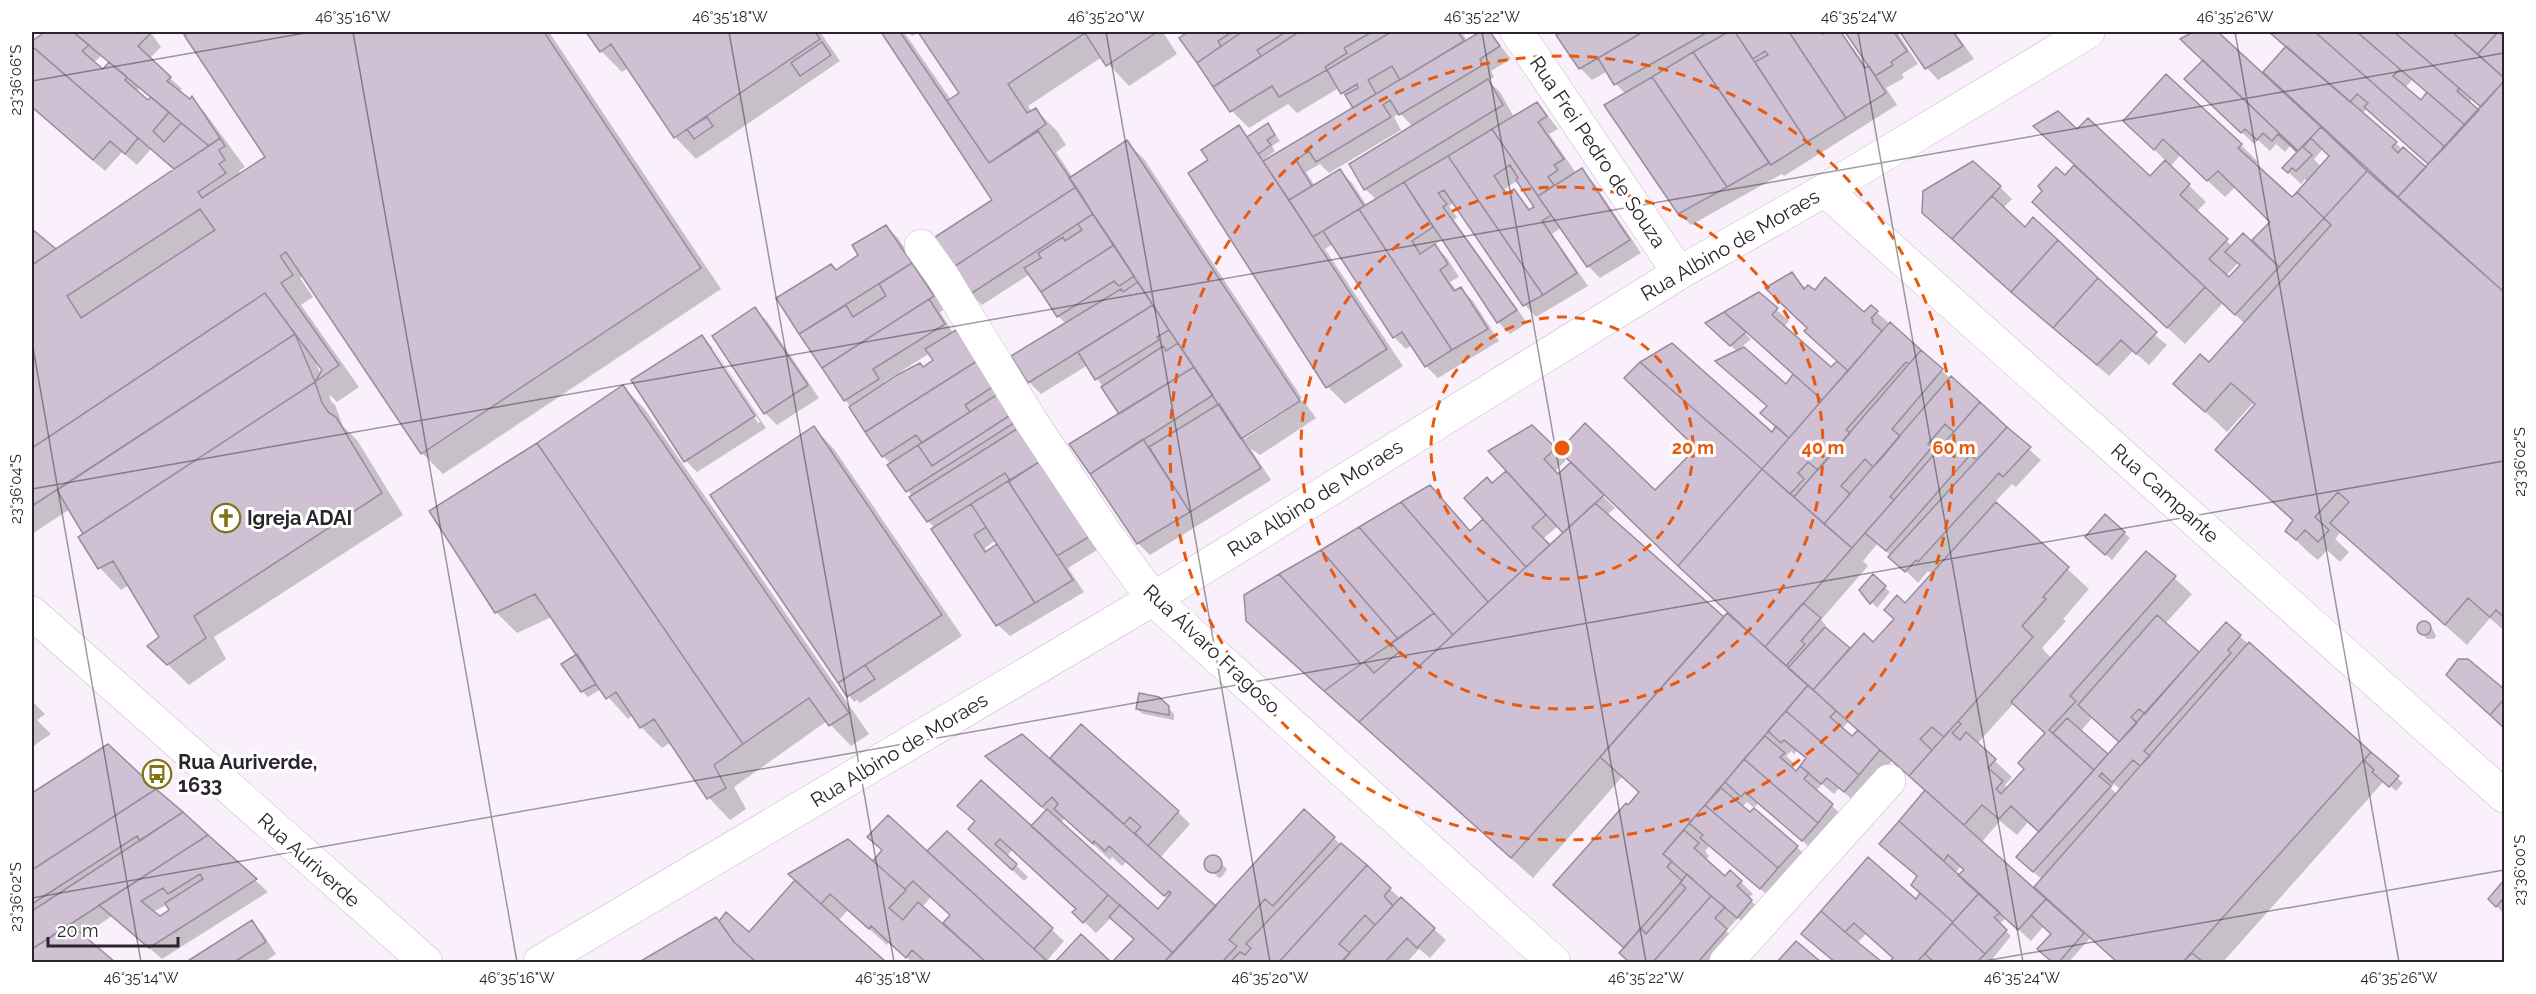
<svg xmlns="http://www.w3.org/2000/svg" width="2536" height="994" viewBox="0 0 2536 994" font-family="Raleway,sans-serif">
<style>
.shadow{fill:#0003;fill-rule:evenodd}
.building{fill:#cfc0d4;stroke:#998b9e;stroke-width:1.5;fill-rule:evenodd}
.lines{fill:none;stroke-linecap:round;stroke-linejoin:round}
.minor-casing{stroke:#c8b9cc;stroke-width:34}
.minor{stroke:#fff;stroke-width:33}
.ticks{fill:none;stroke:#2a252c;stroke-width:1.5;stroke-opacity:0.45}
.ring{fill:none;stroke:#e8590c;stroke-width:3;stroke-dasharray:10 8}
.labels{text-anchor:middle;stroke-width:6;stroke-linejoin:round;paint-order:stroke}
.street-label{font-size:20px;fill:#2a252c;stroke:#fff}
.poi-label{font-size:20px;font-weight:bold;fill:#2a252c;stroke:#fff;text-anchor:start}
.centre{fill:#e8590c;stroke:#fff;stroke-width:3}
.ring-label{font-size:18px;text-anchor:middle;font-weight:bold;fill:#e8590c;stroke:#fff;stroke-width:6;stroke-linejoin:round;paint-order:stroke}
.neatline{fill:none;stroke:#2a252c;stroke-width:2}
.ticks-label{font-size:15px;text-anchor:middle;fill:#2a252c}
</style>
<rect width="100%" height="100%" fill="#faf0fc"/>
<path class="shadow" d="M48,32H153L151,33L161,47L149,59L182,89L179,92L190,101L192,99L203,110L245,167L239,171L241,174L267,157L187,36L193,32H549L721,289L443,474L422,453L304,275L300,278L313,297L301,305L359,387L337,402L329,394L331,401L335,405L343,426L357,440L403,515L214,637L226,659L189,685L149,646L161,638L129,585L121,590L100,568L80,537L85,534L70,509L32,534V230L56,251L176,170L151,149L137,165L122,152L105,171L32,108V52L35,48L32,42ZM101,56L111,63L103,71L93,63ZM139,88L152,98L148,103L136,92ZM315,360L324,370L321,375Z
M588,32H820L840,61L696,159L675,137L628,68L622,72L601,51Z
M883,32H903L906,35L951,100L961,94L920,32H1163L1177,54L1129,86L1102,57L1028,106L1032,112L1036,110L1057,131L1066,145L1056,152L1073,178L1127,142L1144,159L1302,398L1244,435V439L1303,400L1316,418L1260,455L1250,448L1271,480L1150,555L1138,543L1121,414L1088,365L1041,394L1029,382L1013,357L1066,324L1058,316L1030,274L982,305L970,294L994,200Z
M907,32H919L912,36Z
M1181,32H1462L1467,41L1483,32H1489L1511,59L1491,71L1494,77L1488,81L1500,92L1514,117L1537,104L1548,116L1558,129L1549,134L1576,173L1582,170L1593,182L1641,253L1600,278L1588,266L1562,227L1552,234L1588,286L1536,317L1525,305L1454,203L1449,206L1457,217L1454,220L1527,323L1510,334L1498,322L1443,239L1434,245L1447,258L1459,277L1450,282L1457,291L1461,289L1473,301L1499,341L1438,378L1426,366L1412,345L1406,349L1394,337L1333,244L1325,249L1403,366L1345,404L1328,387L1190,173L1210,160L1239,127L1249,138L1267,125L1273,131L1280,141L1272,146L1275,151L1263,160L1265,162L1355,108L1339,88L1297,113L1288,104L1249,128L1232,111L1181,38L1184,36ZM1400,113L1412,126L1365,189L1377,200L1367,206L1352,183L1340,171L1315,186L1306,172L1320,164L1329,173L1401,130L1394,117ZM1518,180L1537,208L1531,211L1514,191L1509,194L1505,189Z
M1565,32H1841L1868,68L1871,67L1847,32H1897L1918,64L1902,74L1904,78L1886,88L1897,105L1784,176L1782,174L1691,225L1679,213L1626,94L1616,84L1608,71L1592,80L1580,68L1558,36Z
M1902,32H1955L1974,59L1938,80L1927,68Z
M2196,32H2216L2263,74L2287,47L2270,32H2504V631L2490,618L2467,645L2341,532L2335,539L2349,552L2340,562L2327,550L2318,560L2308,552L2287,531L2294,522L2217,450L2256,406L2253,403L2227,432L2175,383L2209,364L2245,324L2223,303L2185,344L2051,219L2065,178L2076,165L2078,131L2150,178L2166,161L2125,121L2241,145L2258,162L2255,165L2292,199L2308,182L2305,179L2301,184L2284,168L2299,152L2291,145L2285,152L2276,144L2270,151L2258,140L2254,144L2198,91L2205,60L2183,39ZM2413,79L2429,93L2421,102L2405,88ZM2472,99L2482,108L2478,112L2468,103ZM2367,108L2429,165L2425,169L2362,114ZM2323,149L2331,156L2321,167L2314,159ZM2180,155L2225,197L2236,186L2272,222L2252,242L2232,246L2196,212L2206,202L2170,167ZM2238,263L2241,266L2229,279L2226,276Z
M2000,187L2012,199L2003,208L2167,345L2149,365L2133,351L2109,376L1936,225Z
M886,226L898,238L945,309L940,312L953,333L956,332L1102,547L1068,568L1084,592L1010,636L998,625L935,528L928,521L891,464L883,456L778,299L837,271L860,256ZM930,353L935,361L924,369L886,385L884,382ZM996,540L999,544L987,552L985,548Z
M1792,274L1806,289L1865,314L1871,307L2041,460L2016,487L2012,484L1995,502L2089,589L2063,619L2066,621L2042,648L2052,659L2147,553L2192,594L2165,624L2199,655L2226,624L2403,783L2396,791L2384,781L2223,962H2117L2090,938L2069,962H2053L2039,949L2053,934L2044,926L2031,941L2006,918L1999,924L2011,936L1990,962H1891L1894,958L1866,934L1857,943L1879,962H1835L1804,934L1917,901L1922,894L1918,877L1881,844L1926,792L1892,761L1856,803L1839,788L1834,794L1822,784L1816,791L1844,817L1815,852L1758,803L1754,808L1747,802L1742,807L1797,847L1809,859L1773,900L1710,845L1705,851L1709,856L1706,860L1726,878L1741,882L1753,894L1748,898L1763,912L1750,928L1738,918L1726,931L1737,942L1720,962H1630L1621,953L1624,949L1555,885L1640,794L1622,777L1533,878L1260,633L1471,532L1485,519L1493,485L1508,471L1555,449L1566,460L1554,472L1558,476L1573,463L1655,493L1772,434L1777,427L1768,407L1729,373L1786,386L1795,375L1747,331L1745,333L1751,339L1737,351L1708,324L1759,294L1789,321L1784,327L1831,370L1838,362L1809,328ZM1588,477L1750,632L1748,634L1724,619L1607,515L1615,508L1586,479ZM1558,526L1565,533L1550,547L1543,539ZM1878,543L1918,583L1928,571L1933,574L1873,644L1850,650L1823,628L1826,625L1821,620L1868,566L1863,561ZM2014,703L2046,734L2026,769L2008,788L2005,785L2012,777L1977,744ZM2093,717L2121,743L2109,756L2080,732ZM1848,722L1859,731L1853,738L1842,729ZM1797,750L1808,759L1796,773L1792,769L1796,765L1786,756L1791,751L1794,754ZM2114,784L2121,790L2117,795L2111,788ZM2000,821L2017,835L2028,822L2040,833L2030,869L2043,880L2055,906L2053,907L1981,843ZM1961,866L1966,870L1958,877L1955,874Z
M755,309L767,321L819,398L777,425L765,413L714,337Z
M702,337L714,349L766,428L697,472L686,461ZM709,348H713L760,422L758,423Z
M623,387L644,408L869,734L851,746L827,721L734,787L746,809L730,820L709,798L671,742L662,748L641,727L633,715L628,719L601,689L588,697L582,691L578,655L552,617L517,633L496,612L538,445Z
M813,427L834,449L962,636L860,703L857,700L854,702L839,682Z
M2105,516L2130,538L2112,560L2087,537Z
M1873,576L1890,592L1877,608L1861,590Z
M2427,624L2433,630L2436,636L2434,639H2427L2421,633L2420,625Z
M2468,660L2504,691V728L2497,721Z
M1159,698L1174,714V720L1143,714L1137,709Z
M32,701L45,714L37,720L51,734L32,747Z
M107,746L268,892L162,959L112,916L82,936L113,962H32V795ZM168,904L171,910L159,918L153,912Z
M987,757L1057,767L1059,765L1178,812L1190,824L1160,858L1216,908L1304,811L1446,940L1430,958L1419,949L1407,962H1166L1175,953H1171L1162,962H1114L1135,939L1112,917L1096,933L1074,912L1078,909L1012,850L1007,856L1028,877L1024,881L982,841L976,822L959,806L1031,828L1047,812ZM1065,818L1110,860L1112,857L1122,866L1126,862L1168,899L1158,911L1060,823ZM1137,834L1145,841L1143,843L1135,836Z
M947,833L1064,941L1046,962H912L889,942L887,945L848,910L838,921L884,962H642L716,919L719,922L726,914L749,934L873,863L934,859ZM931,897L951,916L943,925L922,907Z
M1209,856H1213L1227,869L1222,877L1219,878L1205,865Z
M2504,882V914L2490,899Z
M252,922L263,934L276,954L264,962H189Z
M1081,936L1109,962H1057Z
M1796,943L1818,962H1779Z"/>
<path class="building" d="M45,32H73L89,45L82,51L103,69L109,62L127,77L125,80L148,100L151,97L169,112L153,131L164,142L181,123L209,146L174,169L32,46V41Z
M73,32H148L150,34L138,46L171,77L167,81L190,99L192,96L220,138L209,146Z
M190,32H544L701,268L421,454L286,252L280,256L293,275L281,283L339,365L315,382L322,370L265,293L32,448V265L220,138L225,146L219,150L225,160L219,164L226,173L198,192L202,198L265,157L184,35ZM200,209L215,230L81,318L67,296Z
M586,32H815L820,39L674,138L611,44L600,52Z
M881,32H900L989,163L1038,131L1076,187L952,268L932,239L992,200Z
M918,32H1157L1106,66L1085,33L1008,84L1027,113L1036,108L1046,124L989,163L947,101L959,93Z
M1188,32H1232L1218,41L1221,46L1197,63L1179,38Z
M1242,32H1286L1257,50L1261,56L1213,87L1197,63Z
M1299,32H1372L1344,48L1347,53L1325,67L1327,70L1279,97L1272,86L1230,112L1213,87Z
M1391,32H1458L1464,41L1400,80L1392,66L1368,80L1376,94L1353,108L1345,95L1358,88L1357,84L1341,94L1327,70Z
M1480,32H1490L1500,46L1480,59L1483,65L1399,115L1390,100L1383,105L1391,117L1316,162L1309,151L1296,160L1312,186L1289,200L1263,161Z
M1562,32H1643L1579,69L1556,35Z
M1643,32H1708L1614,85L1598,58Z
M1728,32H1735L1807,142L1771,165L1693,52Z
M1735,32H1789L1846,118L1807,142L1755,62L1768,55L1765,51L1753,59Z
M1789,32H1821L1823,34L1827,32H1841L1865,68L1869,66L1886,93L1846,118Z
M1845,32H1894L1907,51L1891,62L1893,65L1875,76Z
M1900,32H1953L1963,46L1925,69Z
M2193,32H2218L2321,127L2298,151L2180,39Z
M2269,32H2315L2445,147L2428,164L2364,107L2368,103L2357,94L2350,102Z
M2315,32H2357L2400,69L2393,76L2421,100L2427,92L2465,125L2445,147Z
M2357,32H2394L2459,88L2457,91L2479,110L2465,125Z
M2394,32H2452L2504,78V81L2481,107Z
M2452,32H2498L2478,54Z
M2498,32L2504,36V78L2478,54Z
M822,42L831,55L800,76L791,63Z
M2286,46L2397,142L2392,147L2398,153L2403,147L2426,167L2398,197L2263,72Z
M34,48L138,138L125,154L110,141L93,160L32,107V50Z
M1693,52L1769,163L1727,187L1652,77Z
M2203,60L2298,151L2321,127L2367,171L2324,218L2297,192L2329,156L2311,138L2303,147L2312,155L2296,171L2292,168L2288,173L2282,168L2297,152L2278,134L2272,141L2263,133L2257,140L2245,129L2241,133L2184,79Z
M2166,74L2242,144L2238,148L2292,197L2297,192L2324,218L2279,267L2252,240L2270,222L2218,171L2207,181L2163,139L2154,150L2123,121Z
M1652,77L1727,187L1678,214L1604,105Z
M1488,79L1503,105L1364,190L1349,164Z
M2504,81V292L2398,197Z
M1537,102L1547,116L1538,122L1564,159L1554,165L1558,170L1548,177L1554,185L1538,196L1492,129Z
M2058,111L2077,129L2088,118L2150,176L2165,160L2190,184L2180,195L2228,239L2209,259L2229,277L2240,265L2225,252L2243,233L2279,267L2235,315L2033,126Z
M707,117L713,126L694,139L687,129Z
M1268,123L1275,135L1267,140L1271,145L1258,154L1247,137Z
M1239,125L1387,349L1326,388L1188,173L1208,160L1201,150Z
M1492,129L1551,215L1542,221L1577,273L1543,295L1448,156ZM1510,165L1518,178L1516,180L1534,207L1529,210L1514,189L1506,194L1494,176Z
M1127,140L1300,401L1241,439L1069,178Z
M1448,156L1543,295L1523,306L1444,190L1438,193L1447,204L1443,207L1517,310L1497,323L1404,182Z
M1973,161L2001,186L1952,239L1922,213L1923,191Z
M2074,165L2205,287L2167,328L2032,202L2042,191L2038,186L2056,167L2065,175Z
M1582,168L1630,240L1587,267L1538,196Z
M1340,169L1364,206L1313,237L1289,200Z
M2367,171L2504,292V617L2496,610L2490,617L2468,598L2445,625L2330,523L2349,502L2338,492L2315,517L2329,530L2318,542L2305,530L2296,540L2285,531L2293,520L2215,450L2255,404L2231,383L2205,412L2173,384L2200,354L2209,362L2331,225L2324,218Z
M1404,182L1433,227L1412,241L1420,254L1435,244L1448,264L1440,270L1454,291L1461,287L1488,329L1452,350L1359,209Z
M1076,187L1093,214L969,295L952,268Z
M1992,196L2025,227L2033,217L2058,240L2011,292L1952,239Z
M1359,209L1452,350L1425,367L1402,332L1393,338L1323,231Z
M1093,214L1114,245L1041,292L1024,268L1041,258L1038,253L1063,237L1065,241L1082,230L1078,224Z
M886,225L912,263L799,334L776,298L831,264L836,270L858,255L852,245Z
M32,229L56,249L32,265Z
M2058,240L2098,278L2053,328L2011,292Z
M1114,245L1134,276L1119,286L1114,281L1057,317L1041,292Z
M912,263L934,296L822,368L799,334L846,305L853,317L886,296L879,284Z
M1792,272L1804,289L1808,285L1815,290L1825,277L1864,312L1871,305L1878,311L1871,318L1873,320L1872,322L1882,331L1848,371L1804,331L1807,328L1765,288Z
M2098,278L2157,332L2136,354L2121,340L2097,365L2053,328Z
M1138,282L1153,305L1028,383L1011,356L1121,289L1123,292Z
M1759,292L1778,308L1772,315L1831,367L1837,361L1848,371L1822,400L1724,312Z
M265,293L295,334L32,506V448Z
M929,299L945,324L873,369L879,379L844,401L822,368Z
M1153,305L1169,330L1157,337L1159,340L1095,380L1078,352Z
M755,307L808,385L764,414L712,336Z
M1724,312L1746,332L1730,346L1705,323Z
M1890,322L1921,350L1909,364L1906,362L1846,430L1850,433L1818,470L1808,462L1798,473L1804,479L1790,494L1762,469Z
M956,330L977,361L865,432L849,407L897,375L920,363L923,367L933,360L925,349Z
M295,334L315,382L83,534L57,490Z
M702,335L755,416L684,462L631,380Z
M1178,343L1194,367L1119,414L1101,387L1163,346L1166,351Z
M1672,343L1772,432L1776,426L1789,438L1762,469L1640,362Z
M1744,347L1786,384L1793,374L1822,400L1789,438L1760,413L1767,406L1715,361Z
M1921,350L1943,369L1892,429L1900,436L1880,460L1873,467L1865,459L1841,486L1850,494L1824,524L1794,497Z
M977,361L994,386L965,405L970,412L922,443L916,435L882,457L865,432Z
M1640,362L1762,469L1678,566L1559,451L1585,423L1655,490L1696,448L1624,378Z
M1194,367L1213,395L1090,474L1069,444Z
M1951,376L1980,402L1954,432L1945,424L1928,444L1932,447L1890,497L1894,500L1852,548L1824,524Z
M315,382L322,403L329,413L336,417L382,493L194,616L206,638L167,665L147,646L159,637L113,561L98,569L78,537Z
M623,385L849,713L829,726L809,698L743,744L537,443Z
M998,394L1012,414L932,466L918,445Z
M1980,402L2007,427L1977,460L1970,455L1886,551L1865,533Z
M1219,404L1261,468L1190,512L1149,447Z
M1012,414L1017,421L906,492L887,465L918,445L932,466Z
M1532,425L1556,448L1544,459L1558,474L1571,462L1604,495L1563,533L1488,451Z
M814,426L942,615L838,683L710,495Z
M1020,427L1042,460L1010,481L1005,473L927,522L909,497Z
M2007,427L2031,447L2003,477L1999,473L1918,562L1916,560L1905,572L1888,557Z
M1143,439L1190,512L1137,544L1090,474Z
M537,443L743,744L714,765L726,788L707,799L654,719L640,728L616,692L606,699L535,594L495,613L429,511Z
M1042,460L1092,535L1057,556L1008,481Z
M1762,469L1852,548L1765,647L1678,566Z
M1506,471L1546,515L1532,527L1550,545L1526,567L1464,498L1487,477L1492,483Z
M1008,481L1073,580L1035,603L971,504Z
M1430,485L1470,531L1483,519L1526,567L1488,602L1401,502Z
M1401,502L1488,602L1453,635L1359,527Z
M1996,502L2069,567L2043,597L2046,599L2022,626L2033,637L1944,737L1932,727L1920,739L1932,750L1909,776L1813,690L1864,633L1873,642L1894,619L1884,610L1897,595L1905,603Z
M1595,503L1724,617L1511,858L1359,722Z
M971,504L986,527L974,535L985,552L997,544L1035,603L996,626L931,529Z
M2105,514L2125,532L2105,555L2085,537Z
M1359,527L1434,613L1398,639L1321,550Z
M1321,550L1398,639L1361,664L1279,574Z
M2146,551L2176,576L2070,696L2076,701L2049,730L2094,770L2039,832L2011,806L1999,819L1982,805L1964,825L1909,776L1958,721L1961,724L1952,733L1960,740L1966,732L1996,759L1988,768L2003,781L1996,789L2001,794L2024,769L2018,763L2045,733L2011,702Z
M1279,574L1361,664L1324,691L1246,621L1244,595Z
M1873,574L1886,586L1870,604L1859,590Z
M1803,603L1821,618L1801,641L1805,644L1786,666L1765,647Z
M1434,613L1453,635L1359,722L1324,691L1364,662L1374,673L1399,652L1391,643Z
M1727,613L1808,685L1663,854L1672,861L1667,867L1682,881L1624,948L1553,885L1626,803L1628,805L1639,792L1600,757Z
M2157,615L2199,652L2145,714L2139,709L2131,717L2137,723L2119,742L2078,705Z
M2417 628a7 7 0 1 1 14 0a7 7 0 1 1-14 0Z
M2226,622L2241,635L2228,650L2231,653L2144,751L2150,756L2140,766L2133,760L2112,783L2102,773L2099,776L2111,786L2033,872L2016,857Z
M1825,627L1850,648L1813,690L1788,668Z
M2249,642L2371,752L2183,962H2117L2034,887Z
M577,654L596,684L581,692L561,664Z
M2458,659H2468L2504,689V699L2490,715L2446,675Z
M865,665L875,679L847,697L838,683Z
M1808,685L1836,711L1830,717L1852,736L1858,730L1880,750L1859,775L1786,711Z
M1139,693L1159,697L1169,706V715L1136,709Z
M2504,699V728L2490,715Z
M1786,711L1859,775L1844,792L1827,778L1821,784L1800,766L1806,758L1784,740L1781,743L1768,731Z
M2067,718L2108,754L2094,770L2053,733Z
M1081,724L1179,811L1148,846L1135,833L1141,827L1130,817L1124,824L1050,758Z
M1022,734L1216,906L1173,953L1031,826L1047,809L1158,909L1171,893L1169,891L1164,896L1109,846L1105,851L1094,841L1093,844L1054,809L1058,804L1052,797L1042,807L985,756Z
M1765,736L1785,753L1780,757L1796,771L1800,766L1809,773L1804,779L1833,804L1818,823L1744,759Z
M108,744L156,789L32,870V793Z
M2371,752L2399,776L2389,787L2372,772L2374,770L2364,760Z
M1744,759L1818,823L1802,841L1745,792L1741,797L1725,782Z
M981,780L1108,895L1083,923L1072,912L1076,909L1000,839L995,844L1017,864L1012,870L968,829L975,821L957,806Z
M1721,788L1750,812L1754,808L1798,846L1778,868L1705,805Z
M156,789L183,812L140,841L137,836L32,904V870Z
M1925,790L2046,899L2018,930L1958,875L1964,870L1948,855L1944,861L1899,821Z
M1705,805L1778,868L1760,889L1700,838L1703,835L1689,823Z
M1304,809L1335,837L1273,906L1265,899L1229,940L1237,946L1222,962H1164Z
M183,812L208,835L32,949V911Z
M888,815L1034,949L1048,962H986L943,923L950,915L913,881L905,889L873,861L882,850L867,837Z
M1899,821L1979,893L1953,922L1911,885L1917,876L1879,844Z
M1684,830L1699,843L1694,848L1725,876L1730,870L1742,881L1737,886L1752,900L1737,918L1663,854Z
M947,831L1053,928L1034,949L927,851Z
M208,835L257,879L149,948L99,905ZM200,874L203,879L165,903L169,910L160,916L141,901L163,888L168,894Z
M848,839L906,890L889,908L903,920L918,902L986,962H926L912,950L906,958L871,926L869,929L830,894L821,904L788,874Z
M1341,843L1367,865L1279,962H1230L1240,952L1245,955L1251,948L1246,944Z
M1204 864a9 9 0 1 1 18 0a9 9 0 1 1-18 0Z
M1868,857L1916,899L1920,893L1953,922L1917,962H1889L1893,958L1854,923L1845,932L1821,911Z
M1367,865L1391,888L1384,896L1393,906L1375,925L1365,915L1339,944L1350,953L1342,962H1279Z
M1687,874L1711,896L1653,962H1629L1619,953L1641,928L1646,934L1686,888L1680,883Z
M795,880L821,904L886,962H756L734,942L719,921L726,912L749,932Z
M2504,880V903L2502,900L2496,907L2488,899Z
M1979,893L2000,913L1994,917L2007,930L1985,954L1952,923Z
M1711,896L1725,907L1715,918L1727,929L1698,962H1653Z
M1401,897L1435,928L1417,948L1407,938L1385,962H1341Z
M2046,899L2084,933L2059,962H2052L2037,949L2051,934L2031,915Z
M1120,905L1173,953L1164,962H1112L1134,939L1109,917Z
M1821,911L1845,932L1882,962H1835L1801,934Z
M716,917L734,942L756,962H639Z
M252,920L266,942L234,962H186Z
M1952,923L1985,954L1977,962H1934L1925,954Z
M70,924L115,962H32V949Z
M1081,934L1111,962H1055Z
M1796,941L1821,962H1777Z
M2192,953L2203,962H2183Z"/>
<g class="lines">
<g class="minor-casing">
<path id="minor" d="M1517,32L1679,273
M1825,190L2504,796
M921,246L943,277L1031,421L1106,534L1153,599L1554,962
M32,613L426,962
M540,962L1153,599L1679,273L1825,190L2088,32
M1726,962L1889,781"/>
</g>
<use href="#minor" class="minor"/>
</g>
<path class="ticks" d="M353,32L517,962M729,32L894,962M1106,32L1270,962M1482,32L1646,962M1858,32L2023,962M2235,32L2399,962M32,81L311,32M32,342L141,962M32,489L2504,53M32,898L2504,461M1979,962L2504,870"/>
<g class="ring">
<circle cx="1562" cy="448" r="131"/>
<circle cx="1562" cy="448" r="261"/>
<circle cx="1562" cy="448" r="392"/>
</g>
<defs>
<g id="church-ring" transform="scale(1.5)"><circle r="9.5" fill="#fff" stroke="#807416" stroke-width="1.5"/><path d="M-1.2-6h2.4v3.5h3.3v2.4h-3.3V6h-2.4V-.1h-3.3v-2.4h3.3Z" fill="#807416"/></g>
<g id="bus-ring" transform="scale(1.5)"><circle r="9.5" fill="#fff" stroke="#807416" stroke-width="1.5"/><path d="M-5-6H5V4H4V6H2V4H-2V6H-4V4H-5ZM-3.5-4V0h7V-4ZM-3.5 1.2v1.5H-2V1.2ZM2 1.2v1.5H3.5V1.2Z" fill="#807416"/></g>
</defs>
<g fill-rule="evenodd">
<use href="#church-ring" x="226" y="518"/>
<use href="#bus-ring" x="157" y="774"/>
</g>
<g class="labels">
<g class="street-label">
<text transform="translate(1598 152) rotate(56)" y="7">Rua Frei Pedro de Souza</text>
<text transform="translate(1730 245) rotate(-30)" y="7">Rua Albino de Moraes</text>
<text transform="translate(2165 493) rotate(42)" y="7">Rua Campante</text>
<text transform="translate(1315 498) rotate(-32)" y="7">Rua Albino de Moraes</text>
<text transform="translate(1212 649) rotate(43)" y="7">Rua Álvaro Fragoso</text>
<text transform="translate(899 750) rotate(-31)" y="7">Rua Albino de Moraes</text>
<text transform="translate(309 860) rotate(42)" y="7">Rua Auriverde</text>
</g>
<g class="poi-label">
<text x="247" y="525">Igreja ADAI</text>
<text x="178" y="769">Rua Auriverde,<tspan x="178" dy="23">1633</tspan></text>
</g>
</g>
<circle cx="1562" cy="448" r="9" class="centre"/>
<g class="ring-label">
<text x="1693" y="454">20 m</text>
<text x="1823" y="454">40 m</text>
<text x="1954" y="454">60 m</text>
</g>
<rect width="2536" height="994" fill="none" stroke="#ffffff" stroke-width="66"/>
<path d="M48 937v9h130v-9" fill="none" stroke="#2a252c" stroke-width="3"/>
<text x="57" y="937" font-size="18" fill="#2a252c" stroke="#ffffff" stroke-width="4.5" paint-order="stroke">20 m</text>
<rect x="33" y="33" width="2470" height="928" class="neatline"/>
<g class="ticks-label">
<text x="353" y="22">46°35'16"W</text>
<text x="730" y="22">46°35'18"W</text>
<text x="1106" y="22">46°35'20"W</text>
<text x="1482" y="22">46°35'22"W</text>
<text x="1859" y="22">46°35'24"W</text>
<text x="2235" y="22">46°35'26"W</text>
<text transform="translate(16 80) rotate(-90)" y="5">23°36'06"S</text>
<text transform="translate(2520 462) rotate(-90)" y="5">23°36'02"S</text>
<text transform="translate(16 489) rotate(-90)" y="5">23°36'04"S</text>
<text transform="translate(2520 870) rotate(-90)" y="5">23°36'00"S</text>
<text transform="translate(16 897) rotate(-90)" y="5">23°36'02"S</text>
<text x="141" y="983">46°35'14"W</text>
<text x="517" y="983">46°35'16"W</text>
<text x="893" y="983">46°35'18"W</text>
<text x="1270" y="983">46°35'20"W</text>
<text x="1646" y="983">46°35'22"W</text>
<text x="2022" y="983">46°35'24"W</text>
<text x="2399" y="983">46°35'26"W</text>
</g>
</svg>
